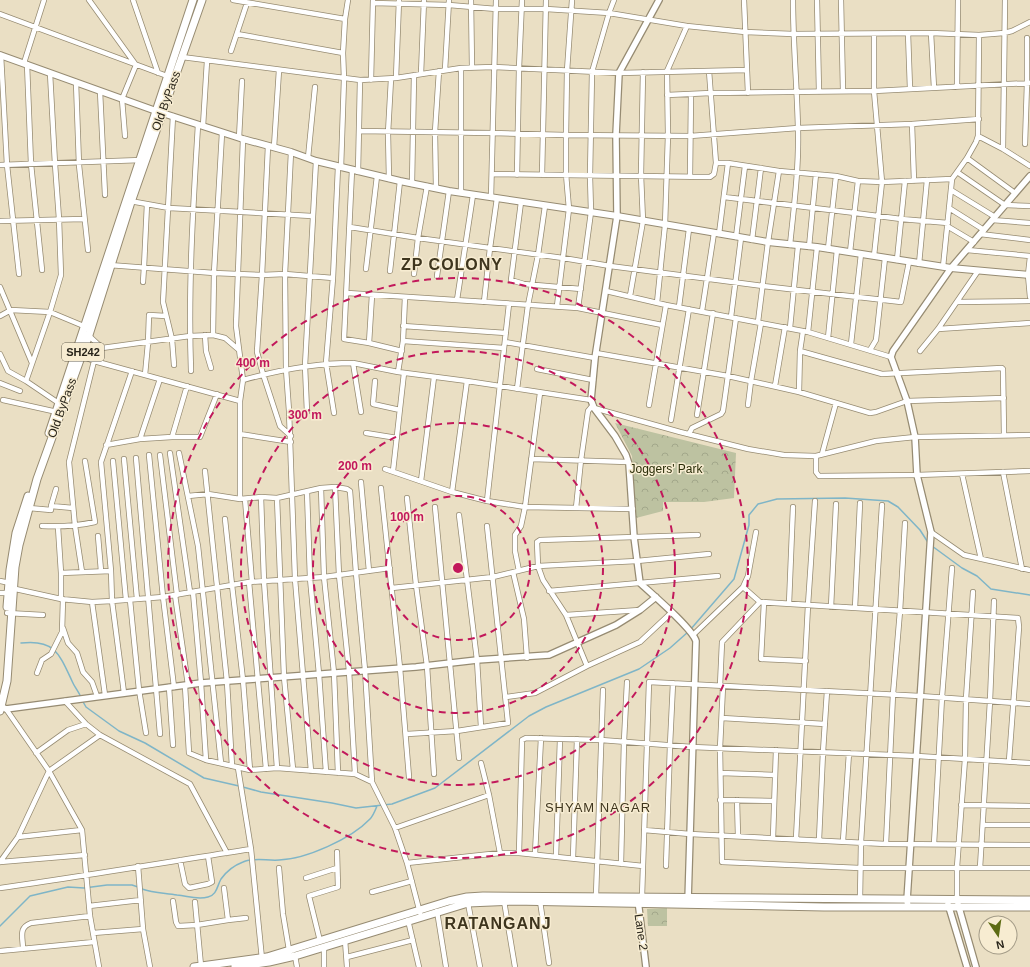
<svg xmlns="http://www.w3.org/2000/svg" width="1030" height="967" viewBox="0 0 1030 967" font-family="Arial,sans-serif">
<style>
.park{fill:url(#park-crowns)}
.lines{fill:none;stroke-linecap:round;stroke-linejoin:round}
.stream{stroke:#7fb5c7;stroke-width:1.5}
.minor-casing{stroke:#968b72;stroke-width:6}
.tertiary-casing{stroke:#968b72;stroke-width:8}
.secondary-casing{stroke:#968b72;stroke-width:8}
.primary-casing{stroke:#968b72;stroke-width:9}
.minor{stroke:#fff;stroke-width:4.5}
.tertiary{stroke:#fff;stroke-width:5.5}
.secondary{stroke:#fff;stroke-width:6}
.primary{stroke:#fff;stroke-width:7}
.ring{fill:none;stroke:#c2185b;stroke-width:2;stroke-dasharray:7 5}
.labels{text-anchor:middle;stroke-width:3;stroke-linejoin:round;paint-order:stroke}
.shield{fill:#f7ecd1;stroke:#666051;stroke-width:1}
.shield-label{font-size:11px;font-weight:bold;fill:#28241a}
.street-label{font-size:12px;fill:#28241a;stroke:#f7ecd1}
.park-label{font-size:12px;fill:#2a2d08;stroke:#f7ecd1}
.neighbourhood-label{font-size:13px;letter-spacing:1px;fill:#3e351e;stroke:#f7ecd1}
.district-label{font-size:16px;font-weight:bold;letter-spacing:1px;fill:#3e351e;stroke:#f7ecd1}
.centre{fill:#c2185b;stroke:#f7ecd1;stroke-width:2}
.ring-label{font-size:12px;text-anchor:middle;font-weight:bold;fill:#c2185b;stroke:#f7ecd1;stroke-width:3;stroke-linejoin:round;paint-order:stroke}
</style>
<defs>
<pattern id="park-crowns" width="20" height="18" patternUnits="userSpaceOnUse"><rect width="20" height="18" fill="#bdc2a1"/><path d="M2 6a3 3 0 1 1 6 0M12 15a3 3 0 1 1 6 0" fill="none" stroke="#a2a78a"/></pattern>
</defs>
<rect width="100%" height="100%" fill="#eadfc4"/>
<path class="park" d="M615,423L736,453L734,498L704,502H663V511L636,518L632,456Z
M667,908V926H648L647,909Z"/>
<g class="lines">
<path class="stream" d="M932,546L962,568L977,576L991,589L1030,595
M690,630L734,579L749,525V515L758,504L777,499L845,498L888,501L898,507L920,530L929,544
M21,643C54,639 59,653 72,681C74,686 78,691 81,697
M82,700L86,707L119,731L145,743L204,778L239,786
M243,787L261,792L332,803L356,808L392,804L435,788L529,716L546,707L639,669L670,648L688,632
M142,889C153,893 165,893 177,895C188,896 197,900 208,897C217,895 217,886 221,879C226,872 235,865 243,862C254,857 267,861 279,860C306,859 351,839 370,819C373,816 375,811 377,806
M0,926L30,896L68,887L84,888L107,885H132L138,887"/>
<g class="minor-casing">
<path id="minor" d="M89,0L136,65L122,99L125,136
M133,0L158,73
M233,0L345,19
M471,0L472,68
M744,0L748,93
M817,0L819,92
M841,0L843,91
M373,3L449,5L496,9H546L609,13L687,26L745,32L793,34L931,33L979,35L1004,33L1012,31L1030,22
M0,14L167,76
M908,33L910,89
M931,33L934,88
M237,34L343,53
M874,34V91L882,182L874,256
M231,51L247,3
M1,55L7,165L19,274
M182,57L360,80L396,78L461,68L494,67L619,73L747,70
M24,63L44,0
M27,64L31,164L42,270
M445,70L449,0
M421,74L424,0
M396,78L399,0
M371,80L373,0
M76,82L79,165L88,250
M957,87L958,0
M100,91L105,195
M667,95L711,93L874,91L1030,83
M173,116L163,302L172,339L174,365
M912,124L914,181
M203,126L207,61
M359,131L492,133L566,135L690,136L798,128L912,124L979,119
M978,136L1003,149L1030,166
M239,138L242,81
M1025,144L1027,83V38
M268,146L262,275L257,352L263,374L280,426L291,436
M274,147L279,70
M1003,149L1005,0
M291,152L285,274L286,369L289,411L295,579L311,771
M308,158L315,87
M967,158L1015,193
M716,163H728L779,171L836,176L858,181L882,182L952,179
M0,165L142,160
M341,168L344,79L343,53L345,19L348,0
M352,170L344,339L369,343L402,351
M358,172L360,80
M957,172L1005,205L1030,206
M492,174L710,177L714,174L716,163L709,71
M517,175L519,68L522,0
M542,175L546,0
M690,177L691,95
M389,179L388,133L391,79
M412,184L414,75
M436,188L435,132L439,71
M951,190L995,217
M461,193V68
M724,197L855,213L901,219L948,223
M491,198L496,0
M130,201L169,208L312,216
M521,202L511,280L524,284L581,289
M949,208L984,230
M992,220L1030,223
M0,221L84,219
M947,226L974,242
M350,227L418,238L563,258L610,266L763,286L901,302L909,262
M719,234L728,163
M980,234L1030,240
M736,237L745,166
M752,240L761,168
M790,245C794,206 799,168 798,129C797,86 793,43 793,0
M809,247L816,174
M828,249L836,176
M967,250L1030,256
M850,252L858,181
M1030,257L1028,275L1030,297
M897,260L905,181
M919,264L927,180
M109,265L214,273L262,275L285,274L333,278
M943,267L952,179L967,158L976,142L978,136L979,35
M366,269L377,176
M390,271L400,181
M414,274L418,238L427,186
M437,276L449,191
M143,282L144,267L147,204
M0,287L32,363
M606,291L666,305L808,332L891,357
M347,293L578,308L662,325
M630,296L643,221L641,175L643,72
M457,300L473,195
M484,302L490,248L497,198
M957,302L1030,301
M657,303L665,225L668,135L667,71L687,26
M557,306L569,209L566,174V135L567,71L572,0
M679,307L689,229
M578,308L591,212L590,176L592,72L609,13L614,0
M702,311L714,233
M0,316L11,310L50,312L86,327
M731,317L741,238
M758,322L768,242L779,171
M403,326L506,333
M790,328L798,246
M938,329L1030,323
M808,332L817,247
M88,335L102,348L190,336L213,335L225,338L239,350
M205,335L206,351L211,368
M213,335L214,273L222,133
M828,338L837,250
M403,341L504,348
M505,342L595,358
M369,343L372,295
M851,344L861,254
M870,350L876,340L885,258
M800,351L882,374L1002,368L1003,369L1004,435
M920,351L938,329L978,271
M596,353L728,376L799,392L870,413L876,412L907,401L1004,398
M0,354L8,371L26,381L60,404
M79,355L94,361L240,401
M537,369L593,380
M191,371C188,289 193,207 198,125
M398,372L403,341L405,297
M145,375L148,343L149,315L166,316
M243,380C279,370 315,363 353,363
M26,381L50,312L61,275L59,219L55,164L50,73
M375,381L373,404L400,410
M0,383L20,391
M775,386L785,327
M517,389L528,305L538,255L545,206
M799,392L800,351L803,331
M3,400L57,412
M649,405L666,305
M748,405L751,381L761,323
M594,408L680,432L748,449L784,455L816,456L876,441L915,437L1030,435
M307,412L305,366L316,161
M361,412L353,363L398,372L467,381L591,400
M334,413L326,363L333,278L338,167
M697,415L713,313
M671,420L689,309
M366,433L397,438
M240,434L291,442
M689,434L692,428L721,414L723,411L736,318
M172,437L187,386
M140,439L160,379
M106,445L140,439L172,437H200L217,394
M170,453L190,592
M179,453L198,546L221,763
M822,454L836,403
M149,455L163,597L174,687
M160,455L177,595
M816,456V472L819,476L917,475L1030,471
M136,458L160,734
M124,459L137,599
M531,459L628,462
M113,461L126,600
M385,469L452,492L487,501L525,507L633,509
M205,471L227,682L232,766
M393,471L404,373
M1003,472L1022,569
M962,474L981,559
M421,481L434,377
M361,482L369,571
M335,487L339,575L349,671L355,774
M321,488L324,577L334,673L338,773
M381,488L400,668L409,777
M307,492L310,578L319,674L326,772
M452,492L467,381
M188,496L208,494L240,499L261,497L277,498L321,488L335,487L347,489L350,491L356,573L365,670L372,782L395,828L407,863L420,913
M261,497L264,581L277,768
M277,498L284,677L293,769
M407,498L416,585L427,666L434,774
M240,499V401L243,380L236,326L243,139
M245,499L252,582
M487,501L509,304
M51,506L73,508
M435,507L459,758
M29,508L51,510V506L56,489
M576,508L581,460L588,411L593,405
M459,515L477,660L481,727
M225,519L232,585L243,680L250,770
M42,526C60,527 77,526 95,522L85,461
M58,527L61,573V599
M931,532L964,555L1030,570
M98,536L101,571
M519,571L515,551V535L521,526L525,507L540,393
M82,572L75,526L69,462L94,361
M513,572L524,619L527,658
M61,573L111,571
M0,581L10,583
M249,582L266,769
M743,587L748,576L756,532
M11,588L61,599L92,602L112,601L163,597L249,582L324,577L390,568
M392,588L493,577L538,566L637,561L709,554
M549,591L718,576
M193,592L201,683L206,760
M0,593H9
M175,595L188,685
M130,600L139,690L146,733
M92,602L105,695
M764,602L761,659L806,661
M789,604L793,507
M831,607L836,504
M855,608L860,503
M7,613L43,615
M566,615L640,610
M63,628L68,643L77,653L83,672L92,682L97,696
M693,635L743,587L760,602L1018,618L1019,627L1009,761
M587,666L566,615L543,580L538,566L537,542L540,540L698,535
M37,673L42,660L51,654L62,632L63,599
M185,686L189,753L206,760L250,770L277,768L355,774L372,782
M720,686L722,642L760,602
M723,686L720,748L722,862L860,868H1030
M169,687L173,745
M124,693L112,601L111,571L101,462L132,371
M506,697L535,693L587,666L640,642L672,612
M65,701L86,724L100,735L190,784L227,853
M6,709L49,771L82,830L90,916L99,967
M722,718L825,724
M407,734L457,731L508,723L487,526
M36,753L68,730L86,724
M481,763L489,795L500,853
M238,768L251,849L262,959
M721,773L775,775
M720,800L774,801
M737,800L738,836
M961,805L1030,806
M984,825H1030
M395,828L489,795
M644,830L690,834L886,844L1030,845
M18,837L82,830
M773,838L776,750
M796,839L808,605L815,501
M819,840L823,752L827,691
M843,841L849,753
M886,844L893,694L900,611L905,523
M934,844L942,697L952,568
M519,853L522,740L526,738L601,740L692,747L917,756L1030,763
M535,854L541,738
M556,856L560,739
M573,858L577,739
M180,860L185,884L189,888L208,884L212,882L208,856
M0,862L18,837L49,771L100,735
M0,862L85,855
M407,863L500,853H519L643,866
M621,864L624,741L627,682
M138,866L143,929L150,967
M666,866L670,745L673,683
M279,868L283,914L289,950
M980,868L990,701L994,601
M306,878L337,868
M0,888C84,876 168,862 251,849
M372,892L412,881
M596,896L603,690
M642,897L649,682L920,696L1030,704
M860,899L861,842L882,505
M957,900V867L965,759L966,699L973,592
M173,901L176,922L178,926L197,925L228,920L224,888
M504,901L515,967
M540,901L549,963
M195,902L201,966
M468,903L480,967
M89,906L141,900
M437,911L446,967
M228,920L246,918
M408,920L419,967
M93,933L143,929
M345,940L347,967
M320,941L309,896L338,887L337,852
M324,947V967
M23,949C23,937 18,928 31,923L90,916
M0,951L94,942
M295,956L297,967
M347,957L413,940"/>
</g>
<g class="tertiary-casing">
<path id="tertiary" d="M659,0L619,73L616,135L617,216L595,358L591,400L594,408L615,436L626,455L629,464L634,537L640,583C652,594 692,628 696,641L688,901
M0,706L6,709L201,683L416,667L477,660L549,655L616,625L640,610L656,597
M638,900L646,967
M948,904L967,967
M958,904L976,967
M908,907L907,900L931,532L917,475L915,437L907,401L891,357L893,351L951,268L1030,176"/>
</g>
<g class="secondary-casing">
<path id="secondary" d="M0,55L156,111L243,139L291,152L316,161L400,181L449,191L617,216L768,242L817,247L951,268L1030,275"/>
</g>
<g class="primary-casing">
<path id="primary" d="M49,433L193,0
M7,607L10,570L16,533L28,496
M0,711L7,681L15,567L19,545L37,479L89,335L131,202L202,0
M194,967L267,957L449,901L467,897L483,896L1030,900
M235,967L269,962L295,956L468,903L513,901L824,907H1030"/>
</g>
<use href="#minor" class="minor"/>
<use href="#tertiary" class="tertiary"/>
<use href="#secondary" class="secondary"/>
<use href="#primary" class="primary"/>
</g>
<g class="ring">
<circle cx="458" cy="568" r="72"/>
<circle cx="458" cy="568" r="145"/>
<circle cx="458" cy="568" r="217"/>
<circle cx="458" cy="568" r="290"/>
</g>
<g class="labels">
<rect class="shield" x="62" y="343" width="42" height="18" rx="3"/>
<g class="shield-label">
<text x="83" y="356">SH242</text>
</g>
<g class="street-label">
<text transform="translate(166 101) rotate(-70)" y="4">Old ByPass</text>
<text transform="translate(62 408) rotate(-70)" y="4">Old ByPass</text>
<text transform="translate(641 932) rotate(82)" y="4">Lane 2</text>
</g>
<g class="park-label">
<text x="666" y="473">Joggers' Park</text>
</g>
<g class="neighbourhood-label">
<text x="598" y="812">SHYAM NAGAR</text>
</g>
<g class="district-label">
<text x="452" y="270">ZP COLONY</text>
<text x="498" y="929">RATANGANJ</text>
</g>
</g>
<circle cx="458" cy="568" r="6" class="centre"/>
<g class="ring-label">
<text x="253" y="367">400 m</text>
<text x="305" y="419">300 m</text>
<text x="355" y="470">200 m</text>
<text x="407" y="521">100 m</text>
</g>
<g transform="translate(998 935) rotate(167)"><circle r="19" fill="#f7ecd1" stroke="#a49c88"/>
<path d="M0-3L7 15L0 10L-7 15Z" fill="#5d6b13"/>
<text y="-6" font-size="11" font-weight="bold" text-anchor="middle" fill="#28241a">N</text>
</g>
</svg>
